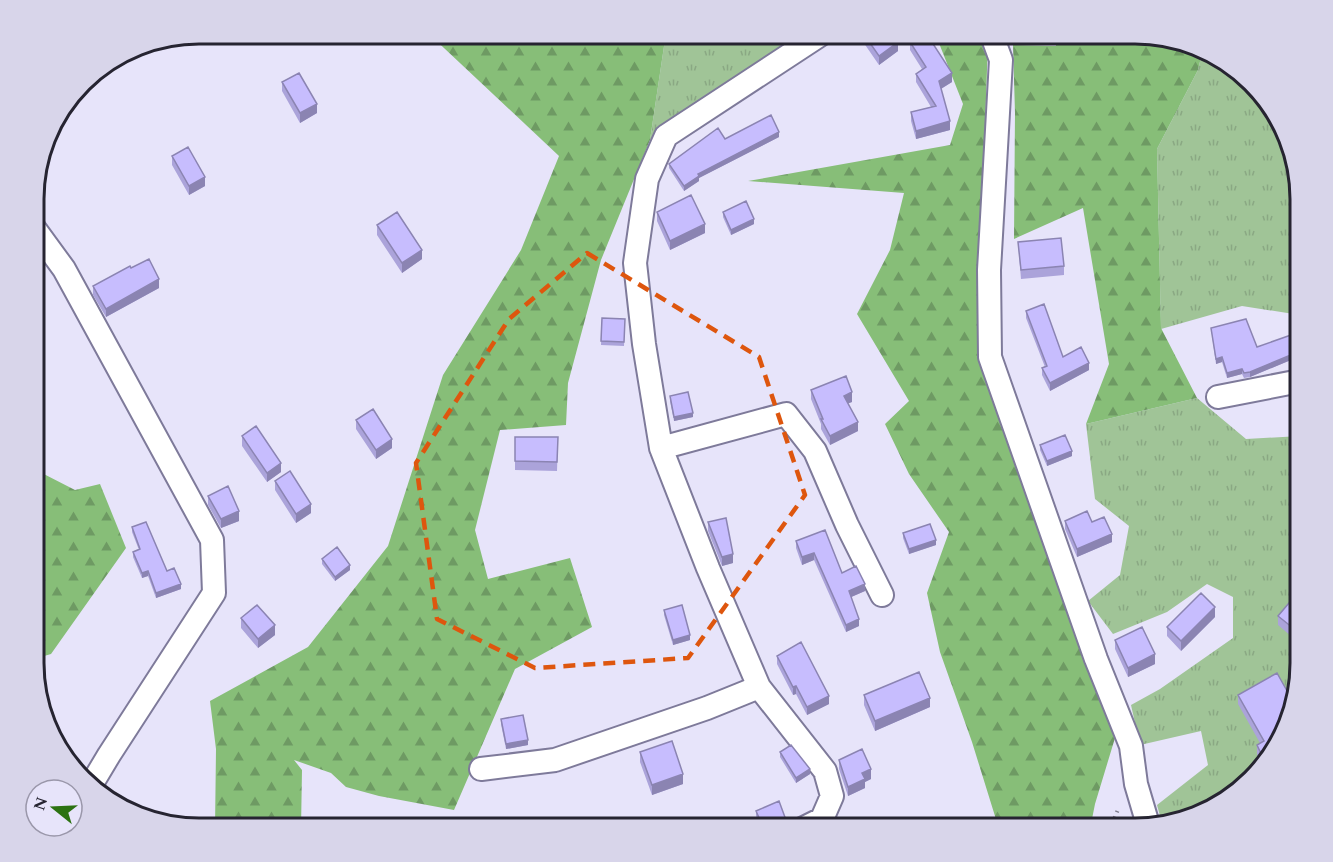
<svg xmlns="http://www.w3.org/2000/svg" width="1333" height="862" viewBox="0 0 1333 862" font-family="Spectral,serif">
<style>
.grass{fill:url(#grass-tufts)}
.forest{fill:url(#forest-firs)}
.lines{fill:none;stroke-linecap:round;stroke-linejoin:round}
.minor-casing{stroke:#7e7a9a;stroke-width:26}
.path{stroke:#7f7d8e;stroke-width:4;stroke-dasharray:1.5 4.5;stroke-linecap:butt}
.minor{stroke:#fff;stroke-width:22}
.wall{fill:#aba3da}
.shaded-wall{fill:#8b84b2}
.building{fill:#c7bdfe;stroke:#8b84b2;stroke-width:1.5}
.marked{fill:none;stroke:#de560e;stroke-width:4.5;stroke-dasharray:12 8;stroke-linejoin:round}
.rim{fill:none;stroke:#262431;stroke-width:3}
</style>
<defs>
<pattern id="grass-tufts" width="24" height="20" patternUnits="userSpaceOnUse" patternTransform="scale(1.5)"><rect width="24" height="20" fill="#a0c497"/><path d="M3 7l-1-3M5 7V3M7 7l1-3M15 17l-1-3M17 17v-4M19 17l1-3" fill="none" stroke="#8aa883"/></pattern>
<pattern id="forest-firs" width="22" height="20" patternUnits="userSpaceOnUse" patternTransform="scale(1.5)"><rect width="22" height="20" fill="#87be78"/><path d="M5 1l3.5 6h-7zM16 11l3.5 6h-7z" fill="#6e9a63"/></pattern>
</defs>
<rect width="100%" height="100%" fill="#e7e4fa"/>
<path class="grass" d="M666,33H789L792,45L650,140Z
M1202,53L1227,61L1278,116L1300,188V315L1242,306L1161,329L1157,149L1198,70Z
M1197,398L1246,439L1300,436V674L1272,756L1217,807L1162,823L1157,805L1208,765L1201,731L1140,745L1131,705L1160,689L1233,638V597L1207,584L1167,612L1113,634L1088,601L1120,575L1129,526L1095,499L1086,424Z"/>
<path class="forest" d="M428,33H666L650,140L601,260L568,383L566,425L500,430L475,530L488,579L570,558L592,627L515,669L454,810L379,796L346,787L331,773L294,760L302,770L301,829H215L216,749L210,701L308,647L388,546L443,375L521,250L559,156Z
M935,33H981L988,41L978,326L999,416L1067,589L1115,738L1095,804L1090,829H999L972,742L940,652L927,593L949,532L909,474L885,424L909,401L857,314L890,250L904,193L748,181L950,145L963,104Z
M1054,33H1135L1202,53L1198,70L1157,149L1161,328L1197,398L1086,424L1109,364L1083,208L1014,239L1015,113L1013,45L1056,46Z
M34,469L75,490L100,484L126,548L51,654L34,659Z"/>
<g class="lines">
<g class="minor-casing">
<path id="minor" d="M991,33L1001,60L989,270L990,357L1096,659L1131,746L1136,784L1149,828
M34,228L64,269L212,540L214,593L109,755L91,785
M1218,397L1300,381
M661,448L786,414L815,451L847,525L882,595
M481,769L555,760L707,708L759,687
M802,829L822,819L832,796L825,771L759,687L708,568L661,448L644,344L635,263L647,179L666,136L823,33"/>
</g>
<path class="path" d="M1110,829L1119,807"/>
<use href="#minor" class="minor"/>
</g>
<path class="wall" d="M859,33H892L898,51L879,65L859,36Z
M910,42L952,82L941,89L950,130L916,139L911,121V112L931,107L916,82V74L922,69L910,50Z
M282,82L317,113L300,123L282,91Z
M779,137L699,178V181L684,191L669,168V164L725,139Z
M172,156L205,186L189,195L172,165Z
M657,212L705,233L670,250L657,221Z
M723,212L754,224L731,235L723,217Z
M377,225L422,259L402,273L377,235Z
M1018,242L1064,266V275L1021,279Z
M131,268L159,288L106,317L93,295V286Z
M1026,311L1063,357L1089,370L1050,391L1042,375V368L1045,367L1026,318Z
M602,318L625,319L624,346L601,345Z
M1211,328L1257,347L1298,357L1250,377L1244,378L1242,374L1227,378L1222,362L1216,364Z
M811,390L852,402L848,403L858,431L830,445L821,429V424L811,399Z
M670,396L693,417L674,421L670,401Z
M356,420L392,448L376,459L356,429Z
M242,436L281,472L267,482L242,446Z
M515,437H558L557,471L515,470Z
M1040,445L1072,456L1047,466L1040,450Z
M275,481L311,513L296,523L275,490Z
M208,496L239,521L221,528L208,505Z
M1065,521L1092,522L1112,542L1077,557L1065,529Z
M708,522L733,563L722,566L708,531Z
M132,527L167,571L181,589L156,598L148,576L142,578L133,557V552L139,550L132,532Z
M903,533L936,545L909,554L903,538Z
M796,541L842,573L865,591L851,597L859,626L846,632L814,560L802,565L796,548Z
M322,559L350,570L335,581L322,564Z
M1300,590V640L1298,642L1278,625V616Z
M664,610L690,640L673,645L664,615Z
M1215,617L1181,651L1167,636V627Z
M241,618L275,635L258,648L241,628Z
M1115,640L1155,664L1128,677L1115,649Z
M777,656L829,704L807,715L796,694L793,695L777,664Z
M864,695L930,707L875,731L864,705Z
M1238,695L1272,756L1262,765L1257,754V745L1260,743L1238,704Z
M501,719L528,745L506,749L501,724Z
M640,752L683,784L652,795L640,762Z
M780,752L810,774L796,783L780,757Z
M839,760L871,779L865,782V788L848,796L839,769Z
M756,811L786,825L777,829H762L756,816Z"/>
<path class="shaded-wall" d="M898,42V51L879,65V56Z
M952,73V82L939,90V81Z
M317,104V113L300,123V113Z
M950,121V130L916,139V131Z
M779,132V137L699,178V181L684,191V186L698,174Z
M205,177V186L189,195V186Z
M754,219V224L731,235V230Z
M705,224V233L670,250V241Z
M422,250V259L402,273V263Z
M159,279V288L106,317V309Z
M1298,352V357L1250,377V372Z
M1222,357V362L1216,364V359Z
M1089,363V370L1050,391V383Z
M1242,369V374L1227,378V373Z
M852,392V402L844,405V396Z
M693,413V417L674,421V417Z
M858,422V431L830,445V436Z
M392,439V448L376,459V450Z
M1072,451V456L1047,466V461Z
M281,463V472L267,482V473Z
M311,504V513L296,523V514Z
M239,511V521L221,528V519Z
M1112,534V542L1077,557V549Z
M936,540V545L909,554V549Z
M814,553V560L802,565V557Z
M733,554V563L722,566V557Z
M350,565V570L335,581V577Z
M148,571V576L142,578V573Z
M181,584V589L156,598V593Z
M865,584V591L849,598V591Z
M1215,607V617L1181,651V641Z
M859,619V626L846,632V625Z
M275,625V635L258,648V639Z
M1300,630V640L1298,642V632Z
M690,635V640L673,645V640Z
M1155,654V664L1128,677V668Z
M796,686V694L793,695V687Z
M829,696V704L807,715V707Z
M930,698V707L875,731V721Z
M528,740V745L506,749V744Z
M810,769V774L796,783V778Z
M871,769V779L865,782V788L848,796V787L862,773Z
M683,774V784L652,795V785Z
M786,820V825L777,829H766Z"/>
<path class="building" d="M863,33H892L898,42L879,56Z
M923,33H926L952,73L939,81L950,121L916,131L911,112L936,106L916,74L926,67L910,42Z
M299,73L317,104L300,113L282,82Z
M771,115L779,132L698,174L699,176L684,186L669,164L718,128L725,139Z
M188,147L205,177L189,186L172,156Z
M691,195L705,224L670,241L657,212Z
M746,201L754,219L731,230L723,212Z
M397,212L422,250L402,263L377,225Z
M1061,238L1064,266L1021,270L1018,242Z
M149,259L159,279L106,309L93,286L130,266L131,268Z
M1044,304L1063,357L1081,347L1089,363L1050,383L1042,368L1047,366L1026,311Z
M602,318L625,319L624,342L601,341Z
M1246,319L1257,347L1291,335L1298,352L1250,372L1244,373L1242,369L1227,373L1222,357L1216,359L1211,328Z
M846,376L852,392L844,396L858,422L830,436L821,419H823L811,390Z
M688,392L693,413L674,417L670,396Z
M373,409L392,439L376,450L356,420Z
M256,426L281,463L267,473L242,436Z
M1065,435L1072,451L1047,461L1040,445Z
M515,437H558L557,462L515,461Z
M290,471L311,504L296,514L275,481Z
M228,486L239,511L221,519L208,496Z
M1087,511L1092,522L1104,517L1112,534L1077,549L1065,521Z
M726,518L733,554L722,557L708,522Z
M146,522L167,571L174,568L181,584L156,593L148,571L142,573L133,552L140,549L132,527Z
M930,524L936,540L909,549L903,533Z
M825,530L842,573L856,566L865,584L849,591L859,619L846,625L814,553L802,557L796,541Z
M337,547L350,565L335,577L322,559Z
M1300,590V630L1298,632L1278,616Z
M1201,593L1215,607L1181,641L1167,627Z
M257,605L275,625L258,639L241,618Z
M682,605L690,635L673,640L664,610Z
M1142,627L1155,654L1128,668L1115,640Z
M801,642L829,696L807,707L796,686L793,687L777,656Z
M919,672L930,698L875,721L864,695Z
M1277,673L1291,698L1272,756L1265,762L1257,745L1264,741L1238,695Z
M523,715L528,740L506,744L501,719Z
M672,741L683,774L652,785L640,752Z
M791,745L810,769L796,778L780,752Z
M862,749L871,769L862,773L865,779L848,787L839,760Z
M779,801L786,820L764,829L756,811Z"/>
<path class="marked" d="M587,253L759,357L805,495L688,658L535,668L437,619L416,463L509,319Z"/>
<path d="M0 0H1333V862H0ZM199 44H1135A155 155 0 0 1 1290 199V663A155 155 0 0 1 1135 818H199A155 155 0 0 1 44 663V199A155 155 0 0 1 199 44Z" fill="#d8d5ea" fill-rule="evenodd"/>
<path class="rim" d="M199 44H1135A155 155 0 0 1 1290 199V663A155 155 0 0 1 1135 818H199A155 155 0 0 1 44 663V199A155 155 0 0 1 199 44Z"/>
<g transform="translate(54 808) rotate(288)"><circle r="28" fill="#e7e4fa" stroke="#9a97aa" stroke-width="1.5"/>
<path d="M0-4.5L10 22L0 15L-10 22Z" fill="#2c7212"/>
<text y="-9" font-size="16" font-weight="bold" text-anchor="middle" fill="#262431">N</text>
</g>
</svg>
